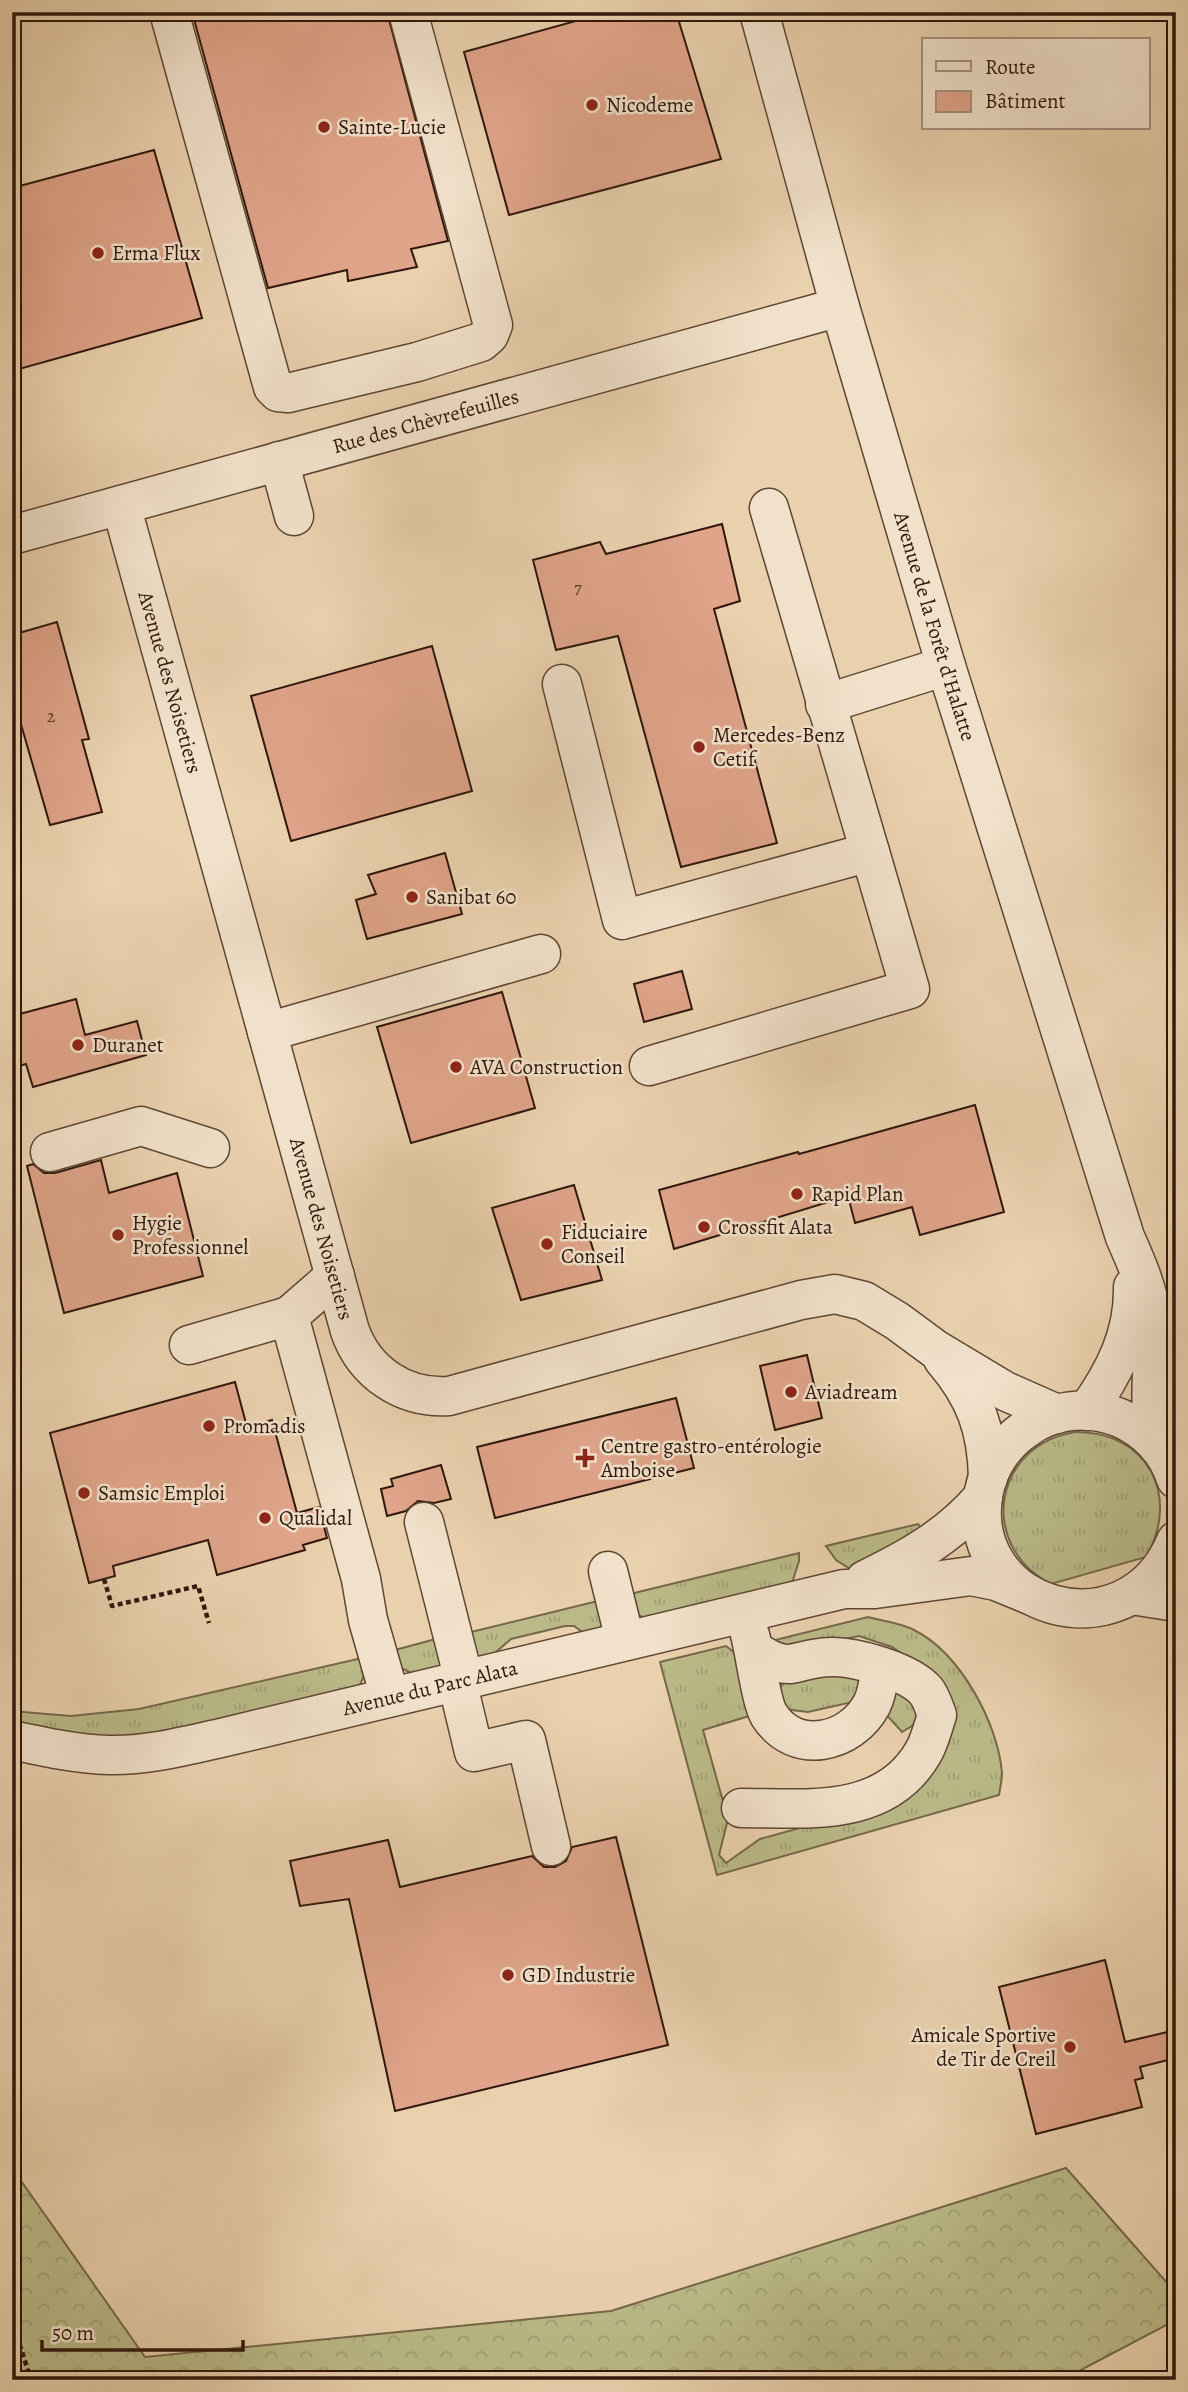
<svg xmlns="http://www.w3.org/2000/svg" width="1188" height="2392" viewBox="0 0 1188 2392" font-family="Alegreya,serif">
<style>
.grass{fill:url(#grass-tufts);stroke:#75684a;stroke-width:2}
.forest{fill:url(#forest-crowns);stroke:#75684a;stroke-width:2}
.building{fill:#dfa48a;stroke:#30170d;stroke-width:2}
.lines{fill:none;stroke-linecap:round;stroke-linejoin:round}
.minor-casing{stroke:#5e4635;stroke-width:41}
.path{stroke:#30170d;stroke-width:4.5;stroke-dasharray:5 3.5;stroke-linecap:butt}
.minor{stroke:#f1e1ca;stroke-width:38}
.poi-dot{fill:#8f2418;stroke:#f1e1ca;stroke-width:2.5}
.labels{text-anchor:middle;stroke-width:5;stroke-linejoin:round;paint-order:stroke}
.number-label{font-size:18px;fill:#5c3a2c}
.poi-label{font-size:21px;fill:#30170d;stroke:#f1e1ca;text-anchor:start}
.street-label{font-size:21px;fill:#30170d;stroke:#f1e1ca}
</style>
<defs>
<pattern id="grass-tufts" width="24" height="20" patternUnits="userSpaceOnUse" patternTransform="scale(1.75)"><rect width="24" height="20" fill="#baba88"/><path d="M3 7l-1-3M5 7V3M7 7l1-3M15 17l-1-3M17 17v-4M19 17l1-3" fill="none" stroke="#a09f74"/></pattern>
<pattern id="forest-crowns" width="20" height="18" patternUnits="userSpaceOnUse" patternTransform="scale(1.75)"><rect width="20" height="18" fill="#baba88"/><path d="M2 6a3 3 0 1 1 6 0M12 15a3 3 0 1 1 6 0" fill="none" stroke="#a09f74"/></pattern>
</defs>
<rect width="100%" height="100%" fill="#ead1ae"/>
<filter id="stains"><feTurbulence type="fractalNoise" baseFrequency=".00286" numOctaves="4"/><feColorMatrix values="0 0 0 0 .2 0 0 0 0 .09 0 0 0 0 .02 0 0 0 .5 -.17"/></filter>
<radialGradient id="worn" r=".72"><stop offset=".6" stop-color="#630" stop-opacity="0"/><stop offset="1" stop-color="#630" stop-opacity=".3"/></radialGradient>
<path class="grass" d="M1075,1432C1148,1431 1181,1496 1146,1557L1051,1584C977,1546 993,1445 1075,1432Z
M918,1524L927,1535L852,1570L836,1560L826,1546Z
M799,1553V1561L791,1586L648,1620L633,1612L626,1595Z
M602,1600L605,1621L598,1632L588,1636L574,1626H565L511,1639L488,1659L472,1655L463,1634Z
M868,1617C882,1621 901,1623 914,1630C960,1653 998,1723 1002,1773C1002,1780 1000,1788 999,1795L717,1875L660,1662L726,1646L740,1657L759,1713L703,1730L728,1819L719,1855L726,1863L760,1839L832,1819L915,1783L922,1668L892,1647L859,1636L785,1651L775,1640Z
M443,1637L444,1665L415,1675L401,1668L395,1650Z
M362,1658C364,1671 366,1680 355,1690L135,1737H81L12,1723V1711L71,1716L139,1709Z
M863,1672L857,1701L808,1712L776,1708C775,1694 778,1687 789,1679Z
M904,1685L920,1717L912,1726L902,1732L883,1711L884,1698Z"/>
<path class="forest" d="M12,2168L145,2357L611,2311L1066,2168L1176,2293V2320L1062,2380H12Z"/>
<path class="building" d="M192,12H387L448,241L411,249L417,267L348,281L347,270L268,288Z
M608,12H676L721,159L509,215L464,52Z
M154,150L202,318L12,371V188Z
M722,524L740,601L714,609L777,843L681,867L618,636L556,650L533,560L600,542L606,554Z
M57,622L89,739L82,740L102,812L50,825L12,693V635Z
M432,646L472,791L291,841L251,696Z
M445,853L462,914L367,939L356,900L376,894L368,875Z
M682,971L692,1009L644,1022L634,984Z
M502,992L535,1108L411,1143L377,1027Z
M76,999L85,1035L137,1021L146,1055L33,1087L26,1064L12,1068V1016Z
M975,1105L1004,1212L920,1235L912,1207L855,1223L848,1196L674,1249L659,1190L798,1152L799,1154Z
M101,1160L109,1193L177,1173L203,1276L64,1313L27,1166L33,1164L44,1173H55Z
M574,1185L602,1280L521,1300L492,1208Z
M807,1355L822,1418L775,1430L760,1366Z
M235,1382L247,1427L272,1420L297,1513L319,1507L327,1538L303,1545L305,1550L217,1575L208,1540L113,1566L115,1576L89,1583L50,1433Z
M676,1398L694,1468L495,1518L477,1447Z
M441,1465L451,1499L434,1503L418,1501L406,1511L387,1516L381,1489L393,1486L391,1479Z
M616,1837L668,2045L395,2111L349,1899L300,1906L290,1861L388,1840L400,1887L532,1856L544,1867H555L566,1861L572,1847Z
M1105,1960L1125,2042L1176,2030V2058L1140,2067L1143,2078L1135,2080L1142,2107L1036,2134L999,1987Z"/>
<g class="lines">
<g class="minor-casing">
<g id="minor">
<path d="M169,12L273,387L278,392L288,393L417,362L481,342L489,335L493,325L408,12"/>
<path id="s1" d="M759,12L840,307L946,666L1125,1237C1137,1264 1149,1291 1152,1320C1156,1364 1145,1402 1158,1446"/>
<path d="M279,461L294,516"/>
<path id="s2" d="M121,505L350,1331C365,1373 404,1399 449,1396L801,1300L835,1294L864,1301L897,1321L935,1349L1005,1391L1057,1414"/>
<path id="s3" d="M12,535L840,307"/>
<path d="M562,684L622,920L870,852L769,508"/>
<path d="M825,704L946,666"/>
<path d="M267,1032L541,954"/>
<path d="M649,1066L910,989L870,852"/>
<path d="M50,1152L141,1126L210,1148"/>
<path d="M335,1276L289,1316L361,1579L368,1620L390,1697"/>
<path d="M189,1345L289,1316"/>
<path d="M943,1359C975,1396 987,1429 988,1478"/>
<path d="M1087,1411C1114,1373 1134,1335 1133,1287"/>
<path d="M1176,1479C1167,1451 1147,1430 1120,1418C1088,1405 1051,1409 1024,1430C1004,1444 989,1466 984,1491C961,1609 1128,1659 1176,1541"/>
<path d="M424,1522L464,1680"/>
<path d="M608,1571L625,1640"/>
<path d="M865,1580C910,1558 950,1536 983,1497"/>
<path d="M1132,1595L1176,1602"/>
<path d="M750,1635C755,1653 761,1702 769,1715C795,1756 851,1744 872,1704C877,1694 879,1679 881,1668"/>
<path d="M457,1681L474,1752L526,1740L551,1846"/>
<path id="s4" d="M12,1740C44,1747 76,1754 109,1755C147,1756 184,1746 221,1738L844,1589H875L971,1576L996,1581L1030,1595"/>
<path d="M741,1808C807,1808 886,1819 924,1751C930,1740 933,1727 937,1715C934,1707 931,1697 926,1691C910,1672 855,1656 831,1657C792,1658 793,1676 754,1650"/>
</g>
</g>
<path class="path" d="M104,1579L112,1606L198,1586L209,1623
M12,2320L31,2380"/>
<use href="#minor" class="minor"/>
</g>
<g class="poi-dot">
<circle cx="592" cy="105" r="7"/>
<circle cx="324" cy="127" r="7"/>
<circle cx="98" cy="253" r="7"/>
<circle cx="699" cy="747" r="7"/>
<circle cx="412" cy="897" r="7"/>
<circle cx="78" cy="1045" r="7"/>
<circle cx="456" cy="1067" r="7"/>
<circle cx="797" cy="1194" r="7"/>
<circle cx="704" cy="1227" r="7"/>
<circle cx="118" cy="1235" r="7"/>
<circle cx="547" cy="1244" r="7"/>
<circle cx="791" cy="1392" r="7"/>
<circle cx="209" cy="1426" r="7"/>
<path d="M581.5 1447.5h7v7h7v7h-7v7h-7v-7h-7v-7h7z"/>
<circle cx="84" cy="1493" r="7"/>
<circle cx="265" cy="1518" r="7"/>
<circle cx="508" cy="1975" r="7"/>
<circle cx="1070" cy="2047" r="7"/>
</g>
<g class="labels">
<g class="number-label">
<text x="578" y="593">7</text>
<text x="51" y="722">2</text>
</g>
<g class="poi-label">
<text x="606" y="112">Nicodeme</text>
<text x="338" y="134">Sainte-Lucie</text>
<text x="112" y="260">Erma Flux</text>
<text x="713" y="742">Mercedes-Benz<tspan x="713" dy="24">Cetif</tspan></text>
<text x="426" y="904">Sanibat 60</text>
<text x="92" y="1052">Duranet</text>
<text x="470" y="1074">AVA Construction</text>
<text x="811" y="1201">Rapid Plan</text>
<text x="132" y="1230">Hygie<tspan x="132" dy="24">Professionnel</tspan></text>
<text x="718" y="1234">Crossfit Alata</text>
<text x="561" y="1239">Fiduciaire<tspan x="561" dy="24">Conseil</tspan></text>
<text x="805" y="1399">Aviadream</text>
<text x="223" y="1433">Promadis</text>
<text x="601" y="1453">Centre gastro-entérologie<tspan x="601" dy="24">Amboise</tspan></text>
<text x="98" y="1500">Samsic Emploi</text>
<text x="279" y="1525">Qualidal</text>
<text x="522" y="1982">GD Industrie</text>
<text x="1056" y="2042" text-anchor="end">Amicale Sportive<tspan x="1056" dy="24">de Tir de Creil</tspan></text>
</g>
<g class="street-label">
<text dy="7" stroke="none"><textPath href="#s3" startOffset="429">Rue des Chèvrefeuilles</textPath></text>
<text dy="7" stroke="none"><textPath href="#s1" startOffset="639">Avenue de la Forêt d'Halatte</textPath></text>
<text dy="7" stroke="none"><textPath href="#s2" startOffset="184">Avenue des Noisetiers</textPath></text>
<text dy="7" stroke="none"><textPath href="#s2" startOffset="751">Avenue des Noisetiers</textPath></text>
<text dy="7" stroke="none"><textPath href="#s4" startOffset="427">Avenue du Parc Alata</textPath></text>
</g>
</g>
<rect width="1188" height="2392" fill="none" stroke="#ead1ae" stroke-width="42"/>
<rect x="14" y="14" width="1160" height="2364" fill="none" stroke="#30170d" stroke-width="3.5"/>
<rect x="21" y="21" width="1146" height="2350" fill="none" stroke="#30170d" stroke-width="2"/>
<rect x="922" y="38" width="228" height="91" fill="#f1e1ca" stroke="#a4907e" stroke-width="2"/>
<rect x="936" y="61" width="35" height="10" fill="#f1e1ca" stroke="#a4907e" stroke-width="2"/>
<text x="985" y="74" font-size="21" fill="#30170d">Route</text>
<rect x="936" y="91" width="35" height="21" fill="#dfa48a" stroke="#a4907e" stroke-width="2"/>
<text x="985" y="108" font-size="21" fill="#30170d">Bâtiment</text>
<path d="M42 2340v10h201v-10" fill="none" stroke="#30170d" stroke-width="3.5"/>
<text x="52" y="2340" font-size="21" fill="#30170d" stroke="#f1e1ca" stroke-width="5" paint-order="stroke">50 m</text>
<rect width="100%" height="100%" filter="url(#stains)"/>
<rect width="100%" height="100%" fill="url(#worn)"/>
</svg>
